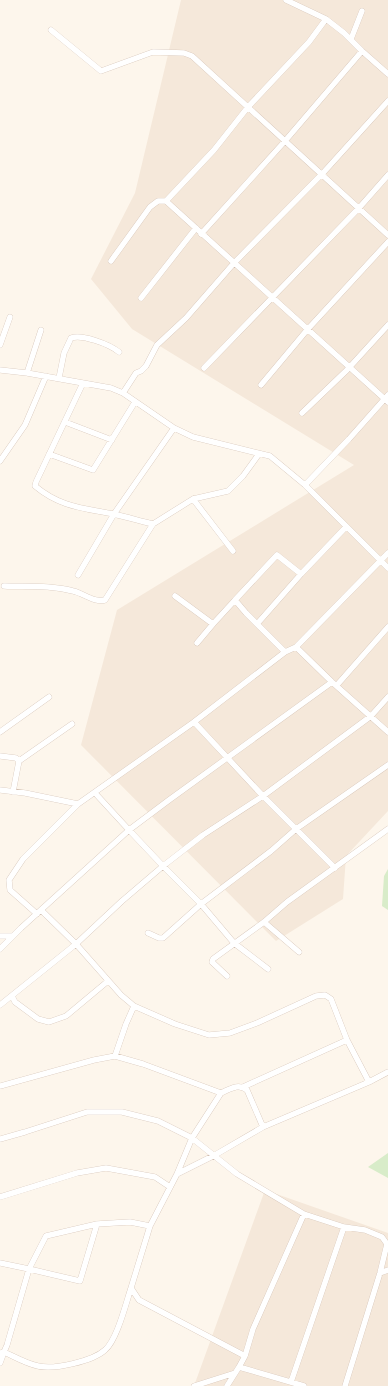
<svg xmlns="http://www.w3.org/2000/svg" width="388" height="1386" viewBox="0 0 388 1386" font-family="Cabin,sans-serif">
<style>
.residential{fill:#f5e8da}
.green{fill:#d8ecc9}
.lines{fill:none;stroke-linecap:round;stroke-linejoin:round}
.street-casing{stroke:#d1beb0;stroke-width:6}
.street{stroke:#fff;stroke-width:5.5}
</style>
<rect width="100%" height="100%" fill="#fdf6ec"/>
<path class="residential" d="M181,0H388V811L346,856L343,899L276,941L81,745L117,610L354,465L132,329L91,279L135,193Z
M265,1190L388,1233V1386H194Z"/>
<path class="green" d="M388,869V910L382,906L384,876Z
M388,1153V1178L368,1167Z"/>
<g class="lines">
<g class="street-casing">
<path id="street" d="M286,0L326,19L344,33L362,51L388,74
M51,30L101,71L153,52L184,53L192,56L388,235
M351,39L362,11
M166,201L214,150L248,107L309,42L326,19
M201,234L285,141L362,51
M111,261L150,207L158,201H166L388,402
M141,298L196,228
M0,345L10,317
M204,368L359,208L388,175
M0,370L27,373L111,388L123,393L174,428L193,437L270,456L305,485L349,439L388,395
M27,373L41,330
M59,378L64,353L71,338C82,334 109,344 119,352
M83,383L36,482L35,486C60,507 83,508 113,514C127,517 140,521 153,524
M261,385L307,330L388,242
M123,393L136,373L141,371L146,366L157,345L186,318L234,263L323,173L388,101
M302,413L347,370L388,325
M65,422L112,440
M49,454L93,470L135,402
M0,461L25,425L46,376
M305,485L388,568
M193,499L233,551
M78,575L114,514L174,428
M4,586C27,587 50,585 73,591C83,593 94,603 105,600L153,524L193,499L228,491L243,476L259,454
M175,596L213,624
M235,600L277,555L301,574
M257,624L301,574L346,527
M197,643L213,624L235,600L246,613L285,652
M296,647L332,682L388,732
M337,685L388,627
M194,722L263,796L335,868
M0,732L49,697
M0,756L16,758L19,761L13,792
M19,761L72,724
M0,790L25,793L78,804L194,722L285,652L296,647L388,553
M95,793L129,830L169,800L332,682
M41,910L76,944L121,995L134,1006L175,1024L209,1035L230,1033L257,1023L316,996L325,995L331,999L347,1040L369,1082
M37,914L10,890L9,880L23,859L78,804
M264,922L299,952
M148,933L159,938H163L201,904L271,851L296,829L388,765
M0,936H12
M0,949L21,928L129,830L163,866L203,835L263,796L371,716L388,697
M227,976L212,962L213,959L264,922L287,902L388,829
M12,996L15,1002L38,1019L49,1022L66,1016L108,981
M0,1005L76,944L122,901L163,866L201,904L234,943L268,969
M115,1056L126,1024L134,1006
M0,1086L94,1060L115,1056L143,1064L221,1093C230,1089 238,1083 247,1090L263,1127
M243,1087L347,1040
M221,1093L192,1138L177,1174L150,1226L131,1288L139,1300L245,1356
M0,1139L25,1132L87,1112H122L158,1121L192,1138L237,1174L304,1214L344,1227L365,1230L382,1237L387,1244L380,1273L345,1386
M177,1174L215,1155L263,1127L369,1082L388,1072
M0,1197L77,1173L106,1168L155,1177L170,1187
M0,1263L29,1269L46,1236L97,1224L130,1222L150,1226
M380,1273L388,1270
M0,1353L4,1352L7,1345L29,1269L80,1281L97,1224
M0,1363L4,1352C15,1357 27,1364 38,1366C54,1370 93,1361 105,1350C117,1340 126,1303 131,1288
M239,1367L245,1356L253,1329L304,1214
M291,1382L344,1227
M194,1386L235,1373
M227,1386L239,1367L304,1386"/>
</g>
<use href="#street" class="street"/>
</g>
</svg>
